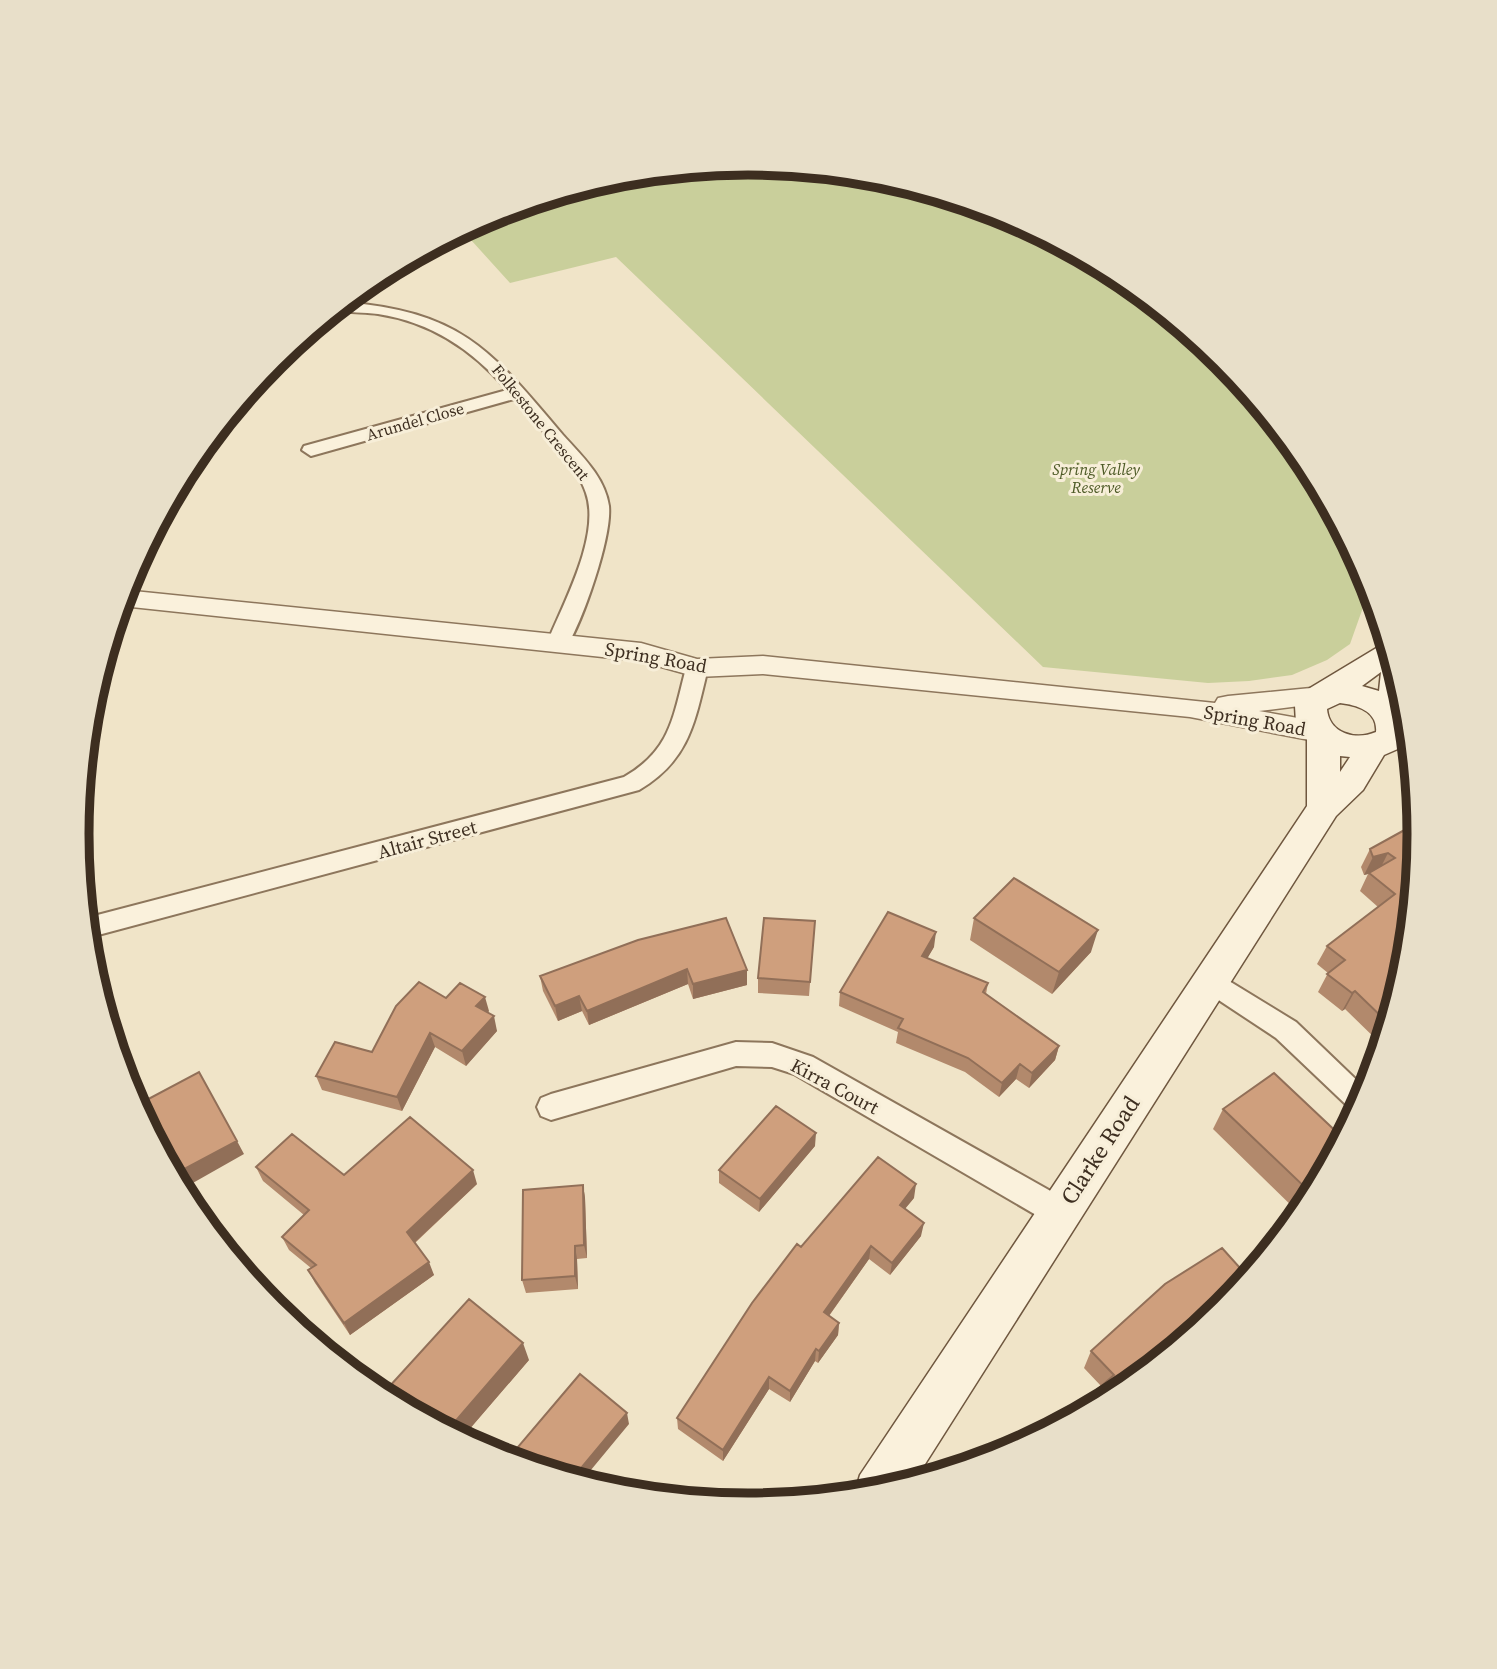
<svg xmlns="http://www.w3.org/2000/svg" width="1497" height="1669" viewBox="0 0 1497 1669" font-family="'Source Serif 4',serif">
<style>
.green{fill:#c9cf9b}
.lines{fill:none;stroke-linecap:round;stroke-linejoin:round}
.minor-casing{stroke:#8d765c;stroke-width:4}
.tertiary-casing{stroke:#8d765c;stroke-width:3}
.secondary-casing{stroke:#6f573f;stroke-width:3}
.minor{fill:#faf1dc;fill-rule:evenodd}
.tertiary{fill:#faf1dc;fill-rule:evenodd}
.secondary{fill:#faf1dc;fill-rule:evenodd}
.wall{fill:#b2896c}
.shaded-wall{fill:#916f58}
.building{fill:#cf9f7d;stroke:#916f58;stroke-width:2}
.labels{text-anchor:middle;stroke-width:6;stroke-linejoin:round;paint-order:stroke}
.far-street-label{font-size:16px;fill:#3d2e20;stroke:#f7eed8}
.far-park-label{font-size:16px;font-style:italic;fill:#4d5a26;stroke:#f7eed8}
.street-label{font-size:19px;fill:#3d2e20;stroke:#f7eed8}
.near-street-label{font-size:23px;fill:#3d2e20;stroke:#f7eed8}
.rim{fill:none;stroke:#3d2e20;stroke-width:9}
</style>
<rect width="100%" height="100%" fill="#f0e4c8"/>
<path class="green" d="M749,163L880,176L1006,214L1122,276L1224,360L1307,462L1371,585L1350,644L1327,660L1292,675L1249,681L1208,683L1043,667L616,257L510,283L462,230L492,214L618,176Z"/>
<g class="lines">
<g class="minor-casing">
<path id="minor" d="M344,302C462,312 491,350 563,435C581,455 605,477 609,506C612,537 583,621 566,648H550L547,643C563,604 601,535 586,493C576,462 536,424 514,399L311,456L302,450L304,446L507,390C473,350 431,322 378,314C364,312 349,313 335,310Z
M697,661L705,663L708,668C695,721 690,760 639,790L87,938L86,918L624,777C671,750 673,717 686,668L689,663Z
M1211,970L1296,1022L1369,1092L1357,1115L1276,1038L1202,989L1198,981L1202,973Z
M736,1042L772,1043L813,1057L1070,1202L1074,1212L1070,1222L1059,1226L1048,1222L794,1074L772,1067L736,1066L551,1120L541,1116L537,1107L541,1098L551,1094Z"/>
</g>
<g class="tertiary-casing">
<path id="tertiary" d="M124,590L641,643L697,659L763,656L1215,703L1218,698L1228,696L1321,687L1331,690L1335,696L1331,702L1259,711L1320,722L1330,725L1334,732L1330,739L1320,742L1190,717L763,674L697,677L640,661L122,606Z"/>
</g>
<g class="secondary-casing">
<path id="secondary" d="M1388,641L1406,700L1401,708L1409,727L1400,748L1384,755L1363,790L1336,816L913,1483L879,1493L854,1496L860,1475L1307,806V739L1296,723L1295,706L1310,688ZM1381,672L1379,691L1362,686ZM1340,703C1358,705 1378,712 1376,732C1355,741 1329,733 1327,709ZM1340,756L1350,757L1340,772Z"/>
</g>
<use href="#minor" class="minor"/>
<use href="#tertiary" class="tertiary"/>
<use href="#secondary" class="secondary"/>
</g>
<path class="wall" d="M1416,795L1420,835L1407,966L1383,1046L1345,1009L1342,1011L1318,992L1328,973L1317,964L1327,946L1378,907L1360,891L1368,874L1364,875L1361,867L1370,849L1412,826L1403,815L1412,796Z
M974,918L1091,952L1052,994L970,940Z
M815,921L809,996L758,993V978Z
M638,940L747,970V985L693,999L688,984L589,1025L582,1011L558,1021L543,991L540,976Z
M934,947L927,958L988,983L986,994L1059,1046L1055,1060L1029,1088L1016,1079L999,1097L965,1072L896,1043L898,1032L839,1006L840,992Z
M446,998L489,1011L487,1013L497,1031L466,1066L435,1047L402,1111L322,1090L316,1076L372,1052Z
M1223,1109L1344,1139L1307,1208L1301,1215L1213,1129Z
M815,1146L759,1212L719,1183V1170Z
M256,1167L344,1175L477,1184L415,1243L434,1275L350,1335L315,1283L308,1270L311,1268L289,1250L282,1237L304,1215L263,1181Z
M583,1185L585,1198L587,1258L577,1259L578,1289L526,1293L522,1280Z
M914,1198L905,1209L921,1236L890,1275L869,1259L829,1316L839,1323L838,1335L818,1363L815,1361L790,1402L769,1389L723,1461L678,1429L677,1418L801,1247Z
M1249,1278L1121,1393L1053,1429L1054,1427L1101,1386L1084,1368L1091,1351Z
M529,1360L461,1439L396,1404L388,1388Z"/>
<path class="shaded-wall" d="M1388,853L1379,871L1369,873L1368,874L1364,875L1373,857Z
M1098,930L1091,952L1052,994L1059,972Z
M936,932L934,947L920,971L922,956Z
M687,969L688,984L589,1025L587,1011Z
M747,970V985L693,999V984Z
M1355,991L1345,1009L1342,1011L1352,993Z
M579,996L582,1011L558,1021L555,1006Z
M485,997L489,1011L480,1021L476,1006Z
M494,1016L497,1031L466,1066L462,1051Z
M430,1033L435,1047L402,1111L397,1097Z
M1059,1046L1055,1060L1029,1088L1032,1073Z
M1020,1064L1016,1079L999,1097L1002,1083Z
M816,1133L815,1146L759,1212L760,1199Z
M237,1141L244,1154L184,1188L175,1174Z
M473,1170L477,1184L412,1245L407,1232Z
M916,1184L914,1198L897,1218L900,1205Z
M583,1185L585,1198L587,1258L584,1245Z
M924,1223L921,1236L890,1275L892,1263Z
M575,1246L577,1259L578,1289L575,1276Z
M871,1246L869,1259L823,1324L824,1312Z
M429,1262L434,1275L350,1335L344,1323Z
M839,1323L838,1335L818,1363L819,1351Z
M523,1343L529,1360L461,1439L447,1431Z
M816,1349L815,1361L790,1402V1391Z
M769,1377V1389L723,1461V1450Z
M627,1413L629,1424L581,1482L572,1479Z"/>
<path class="building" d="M1419,822L1420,835L1419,845H1418L1419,846L1409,948L1405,950L1408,953L1407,966L1389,1024L1355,991L1352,993L1327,974L1345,960L1327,946L1395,894L1369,873L1395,858L1388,853L1373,857L1370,849Z
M1014,878L1098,930L1059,972L974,918Z
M888,912L936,932L922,956L988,983L983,992L1059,1046L1032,1073L1020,1064L1002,1083L968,1058L898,1028L903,1019L840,992Z
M726,918L747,970L693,984L687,969L587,1011L579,996L555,1006L540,976L638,940Z
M764,918L815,921L810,982L758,978Z
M419,982L446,998L460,983L485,997L476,1006L494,1016L462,1051L430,1033L397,1097L316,1076L335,1042L372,1052L396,1006Z
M199,1072L237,1141L175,1174L139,1104Z
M1274,1073L1344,1139L1313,1195L1223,1109Z
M776,1106L816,1133L760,1199L719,1170Z
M410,1117L473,1170L407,1232L429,1262L344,1323L308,1270L316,1265L282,1237L309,1210L256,1167L292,1134L344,1175Z
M878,1157L916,1184L900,1205L924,1223L892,1263L871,1246L824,1312L839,1323L819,1351L816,1349L790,1391L769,1377L723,1450L677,1418L752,1303L797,1244L801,1247Z
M583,1185L584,1245L575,1246V1276L522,1280L523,1190Z
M1222,1248L1249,1278L1223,1310L1121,1393L1056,1428L1054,1427L1114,1375L1091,1351L1165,1284Z
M469,1299L523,1343L447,1431L421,1417L388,1388Z
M580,1374L627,1413L572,1479L507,1460Z"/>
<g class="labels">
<g class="far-street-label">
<text transform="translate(415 421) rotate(-16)" y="6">Arundel Close</text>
<text transform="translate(541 422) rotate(51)" y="6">Folkestone Crescent</text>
</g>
<g class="far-park-label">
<text x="1096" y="475">Spring Valley<tspan x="1096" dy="18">Reserve</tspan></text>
</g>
<g class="street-label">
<text transform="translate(656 657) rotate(10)" y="7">Spring Road</text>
<text transform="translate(1255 720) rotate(10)" y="7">Spring Road</text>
<text transform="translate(427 839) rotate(-15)" y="7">Altair Street</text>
<text transform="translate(835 1086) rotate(28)" y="7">Kirra Court</text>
</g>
<g class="near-street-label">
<text transform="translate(1100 1150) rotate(-57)" y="8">Clarke Road</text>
</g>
</g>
<path d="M0 0H1497V1669H0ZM89 834a659 659 0 1 1 1318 0a659 659 0 1 1-1318 0Z" fill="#e8dfc9" fill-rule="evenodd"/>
<path class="rim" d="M89 834a659 659 0 1 1 1318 0a659 659 0 1 1-1318 0Z"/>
</svg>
